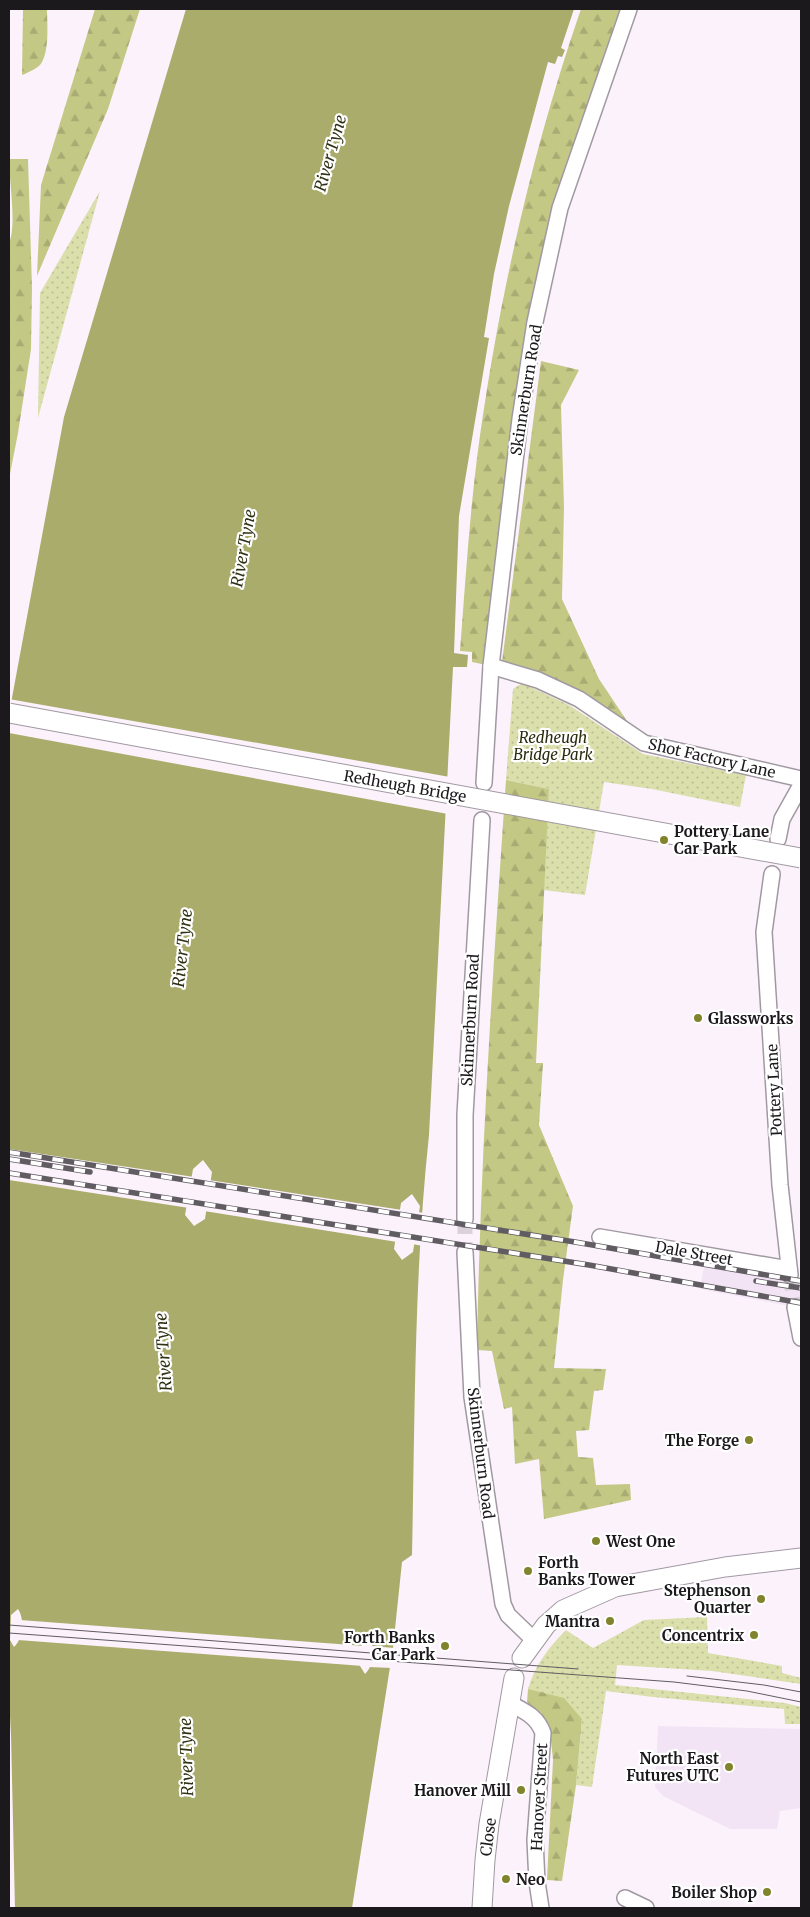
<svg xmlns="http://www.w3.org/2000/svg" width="810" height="1917" viewBox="0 0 810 1917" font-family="Merriweather,serif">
	<defs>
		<pattern id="grass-dots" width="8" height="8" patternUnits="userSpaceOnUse" patternTransform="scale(1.25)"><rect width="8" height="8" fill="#dbdfab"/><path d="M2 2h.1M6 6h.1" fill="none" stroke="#bbbf93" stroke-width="1.8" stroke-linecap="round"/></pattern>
		<pattern id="forest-firs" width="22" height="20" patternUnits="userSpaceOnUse" patternTransform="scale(1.25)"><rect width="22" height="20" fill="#c4c885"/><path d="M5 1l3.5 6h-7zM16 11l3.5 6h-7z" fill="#a8ab72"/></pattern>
	</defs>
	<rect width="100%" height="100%" fill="#fbf2fc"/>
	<g fill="#f2e4f5">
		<path d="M705 1261 801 1277V1308L700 1289Z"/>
		<path d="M658 1726 801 1729V1808L780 1811 777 1829H730L663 1796 655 1787Z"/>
	</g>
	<g fill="url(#grass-dots)">
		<path d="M100 191 38 418 40 293Z"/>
		<path d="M522 683 569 705 643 754 746 775 740 807 652 789 604 782 585 895 543 890 549 789 506 780 513 689Z"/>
		<path d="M707 1617 708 1653 782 1666V1673L801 1678V1684L712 1671 617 1665 615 1685 785 1703 801 1707V1724H785L784 1709 653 1697 606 1691 592 1787 576 1785 582 1719 528 1689C535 1665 549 1647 566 1630L593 1648 644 1620Z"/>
	</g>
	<g fill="url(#forest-firs)">
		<path d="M23 9H47C47 24 50 52 40 65 36 69 27 73 22 75Z"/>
		<path d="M95 9H140L108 109 37 276 41 185Z"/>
		<path d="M581 9H629L602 85 535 322 491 666 472 662V652L460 651C465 587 469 522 477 458 497 306 531 154 581 9Z"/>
		<path d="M9 159H28L32 288 31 349 18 433 9 479V243C17 225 9 181 9 159Z"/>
		<path d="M541 361 579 370 561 405 564 507 562 599 599 679 635 733 502 662Z"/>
		<path d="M506 780 549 789 536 1063H543L539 1125 573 1206 563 1280 554 1368 606 1369 603 1390 594 1391 589 1430 576 1431 578 1457 593 1458 596 1485 630 1484 631 1500 544 1519 539 1459 515 1464 512 1407 504 1409 492 1351 477 1350C480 1160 493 970 506 780Z"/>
		<path d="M528 1689 564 1698 582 1719 576 1785 562 1881 547 1880 553 1760 550 1732 544 1719 527 1702Z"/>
	</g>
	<path fill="#a9ac6a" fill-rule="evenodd" d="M186 9H574L561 48 565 50 562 57 558 56 555 64 548 62 509 206 494 274 484 337 489 338 459 516 454 653 468 655 467 667H453L429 1135C414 1274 415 1415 412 1555L402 1562 393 1648 352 1908H15L11 1735 9 1697V714L64 417ZM203 1160 212 1172 205 1219 194 1226 185 1215 193 1169ZM412 1194 420 1206 413 1252 402 1260 394 1249 401 1203ZM18 1609C25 1619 23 1639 14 1647L10 1640 11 1615ZM368 1636C376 1646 374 1666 365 1674L360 1666 362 1643Z"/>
	<g fill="#fbf2fc">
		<path d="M9 699 450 777 448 814 9 733Z"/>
		<path d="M9 1149 194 1177 189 1208 9 1180Z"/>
		<path d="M209 1180 402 1210 397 1242 204 1211Z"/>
		<path d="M417 1212 425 1213 423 1246 412 1244Z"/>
		<path d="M20 1620 365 1646 363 1666 18 1640Z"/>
		<path d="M371 1646 395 1648 392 1668 368 1667Z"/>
	</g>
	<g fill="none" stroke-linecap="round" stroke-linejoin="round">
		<g stroke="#dad1db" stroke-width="15" stroke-dasharray="15 8" stroke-linecap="butt">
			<path d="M465 1219V1252"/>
			<path d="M790 1275 795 1307"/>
		</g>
		<g stroke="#a199a2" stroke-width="18">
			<g id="minor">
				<path d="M491 666 538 680 579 699 644 743 801 779"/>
				<path d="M484 783 491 666 520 419 535 322 560 208 629 9"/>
				<path d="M778 839 782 819 801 785"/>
				<path d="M772 874 764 932 780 1185 790 1275"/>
				<path d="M465 1219V1115L482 820"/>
				<path d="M600 1237 789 1269"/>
				<path d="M465 1252 472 1397 503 1604 508 1615 534 1640"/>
				<path d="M795 1307 801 1338"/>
				<path d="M509 1703C524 1711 537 1716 543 1733L535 1840 537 1882 541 1908"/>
				<path d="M625 1898 646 1908"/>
			</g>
		</g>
		<g stroke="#a199a2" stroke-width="21">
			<g id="major">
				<path d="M522 1658 546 1625 563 1610 615 1587 725 1567 801 1558"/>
				<path d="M482 1908 485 1860 489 1824 514 1678"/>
			</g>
		</g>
		<use href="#minor" stroke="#fff" stroke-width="15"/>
		<use href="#major" stroke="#fff" stroke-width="19"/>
		<g stroke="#615c62" stroke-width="1">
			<path d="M9 1625 578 1669"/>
			<path d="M9 1633 674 1682 747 1691 801 1702"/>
			<path d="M687 1676 764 1685 801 1692"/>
		</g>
		<g stroke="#615c62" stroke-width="5.5">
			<g id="rail">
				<path d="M9 1152 575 1242 801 1281"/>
				<path d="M9 1159 90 1172"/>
				<path d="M9 1173 589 1265 801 1303"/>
				<path d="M756 1281 801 1288"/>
			</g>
		</g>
		<use href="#rail" stroke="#fff" stroke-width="4" stroke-dasharray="11" stroke-linecap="butt"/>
		<g stroke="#a199a2" stroke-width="21" stroke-linecap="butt">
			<path id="major-bridge" d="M9 713 801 858"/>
		</g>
		<use href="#major-bridge" stroke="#fff" stroke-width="19"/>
	</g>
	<g fill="#81832d" stroke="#fff" stroke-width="2">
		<circle cx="664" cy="840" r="5"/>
		<circle cx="698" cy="1018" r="5"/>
		<circle cx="749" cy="1440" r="5"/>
		<circle cx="596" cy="1541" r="5"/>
		<circle cx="528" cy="1571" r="5"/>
		<circle cx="761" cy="1599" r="5"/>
		<circle cx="610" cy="1621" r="5"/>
		<circle cx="754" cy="1635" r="5"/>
		<circle cx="445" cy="1646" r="5"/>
		<circle cx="729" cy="1767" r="5"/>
		<circle cx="521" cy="1790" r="5"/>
		<circle cx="506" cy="1879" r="5"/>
		<circle cx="767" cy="1892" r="5"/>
	</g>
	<g text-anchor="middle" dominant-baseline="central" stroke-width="4.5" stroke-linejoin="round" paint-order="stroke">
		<g font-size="15" fill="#1c191d" stroke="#fff">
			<text transform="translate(526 390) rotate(-81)">Skinnerburn Road</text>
			<text transform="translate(712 758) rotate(13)">Shot Factory Lane</text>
			<text transform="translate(405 786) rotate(10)">Redheugh Bridge</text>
			<text transform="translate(470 1020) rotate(-87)">Skinnerburn Road</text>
			<text transform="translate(774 1090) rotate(-93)">Pottery Lane</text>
			<text transform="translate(694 1253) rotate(10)">Dale Street</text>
			<text transform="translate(481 1453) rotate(83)">Skinnerburn Road</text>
			<text transform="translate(539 1797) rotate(-87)">Hanover Street</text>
			<text transform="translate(488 1837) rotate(-82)">Close</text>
		</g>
		<g font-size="15" font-style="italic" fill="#2a2b0d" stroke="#fff">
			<text x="553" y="737">Redheugh<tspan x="553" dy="17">Bridge Park</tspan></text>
		</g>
		<g font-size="15" font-weight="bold" fill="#1c191d" stroke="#fff" text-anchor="end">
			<text x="674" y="831" text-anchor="start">Pottery Lane<tspan x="674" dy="17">Car Park</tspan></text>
			<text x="708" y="1018" text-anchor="start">Glassworks</text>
			<text x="739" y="1440">The Forge</text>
			<text x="606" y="1541" text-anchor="start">West One</text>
			<text x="538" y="1562" text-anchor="start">Forth<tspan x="538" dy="17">Banks Tower</tspan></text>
			<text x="751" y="1590">Stephenson<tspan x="751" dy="17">Quarter</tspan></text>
			<text x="600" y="1621">Mantra</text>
			<text x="744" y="1635">Concentrix</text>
			<text x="435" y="1637">Forth Banks<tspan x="435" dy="17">Car Park</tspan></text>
			<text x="719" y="1758">North East<tspan x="719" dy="17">Futures UTC</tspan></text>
			<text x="511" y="1790">Hanover Mill</text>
			<text x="516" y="1879" text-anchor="start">Neo</text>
			<text x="757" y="1892">Boiler Shop</text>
		</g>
		<g font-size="16" font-style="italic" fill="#2f3012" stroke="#fff">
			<text transform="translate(330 153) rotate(-74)">River Tyne</text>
			<text transform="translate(243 548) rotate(-80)">River Tyne</text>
			<text transform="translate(182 948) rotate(-84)">River Tyne</text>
			<text transform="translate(163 1352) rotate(-94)">River Tyne</text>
			<text transform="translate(186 1757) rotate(-92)">River Tyne</text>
		</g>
	</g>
	<rect width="810" height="1917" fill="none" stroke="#1c191d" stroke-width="20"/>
</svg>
